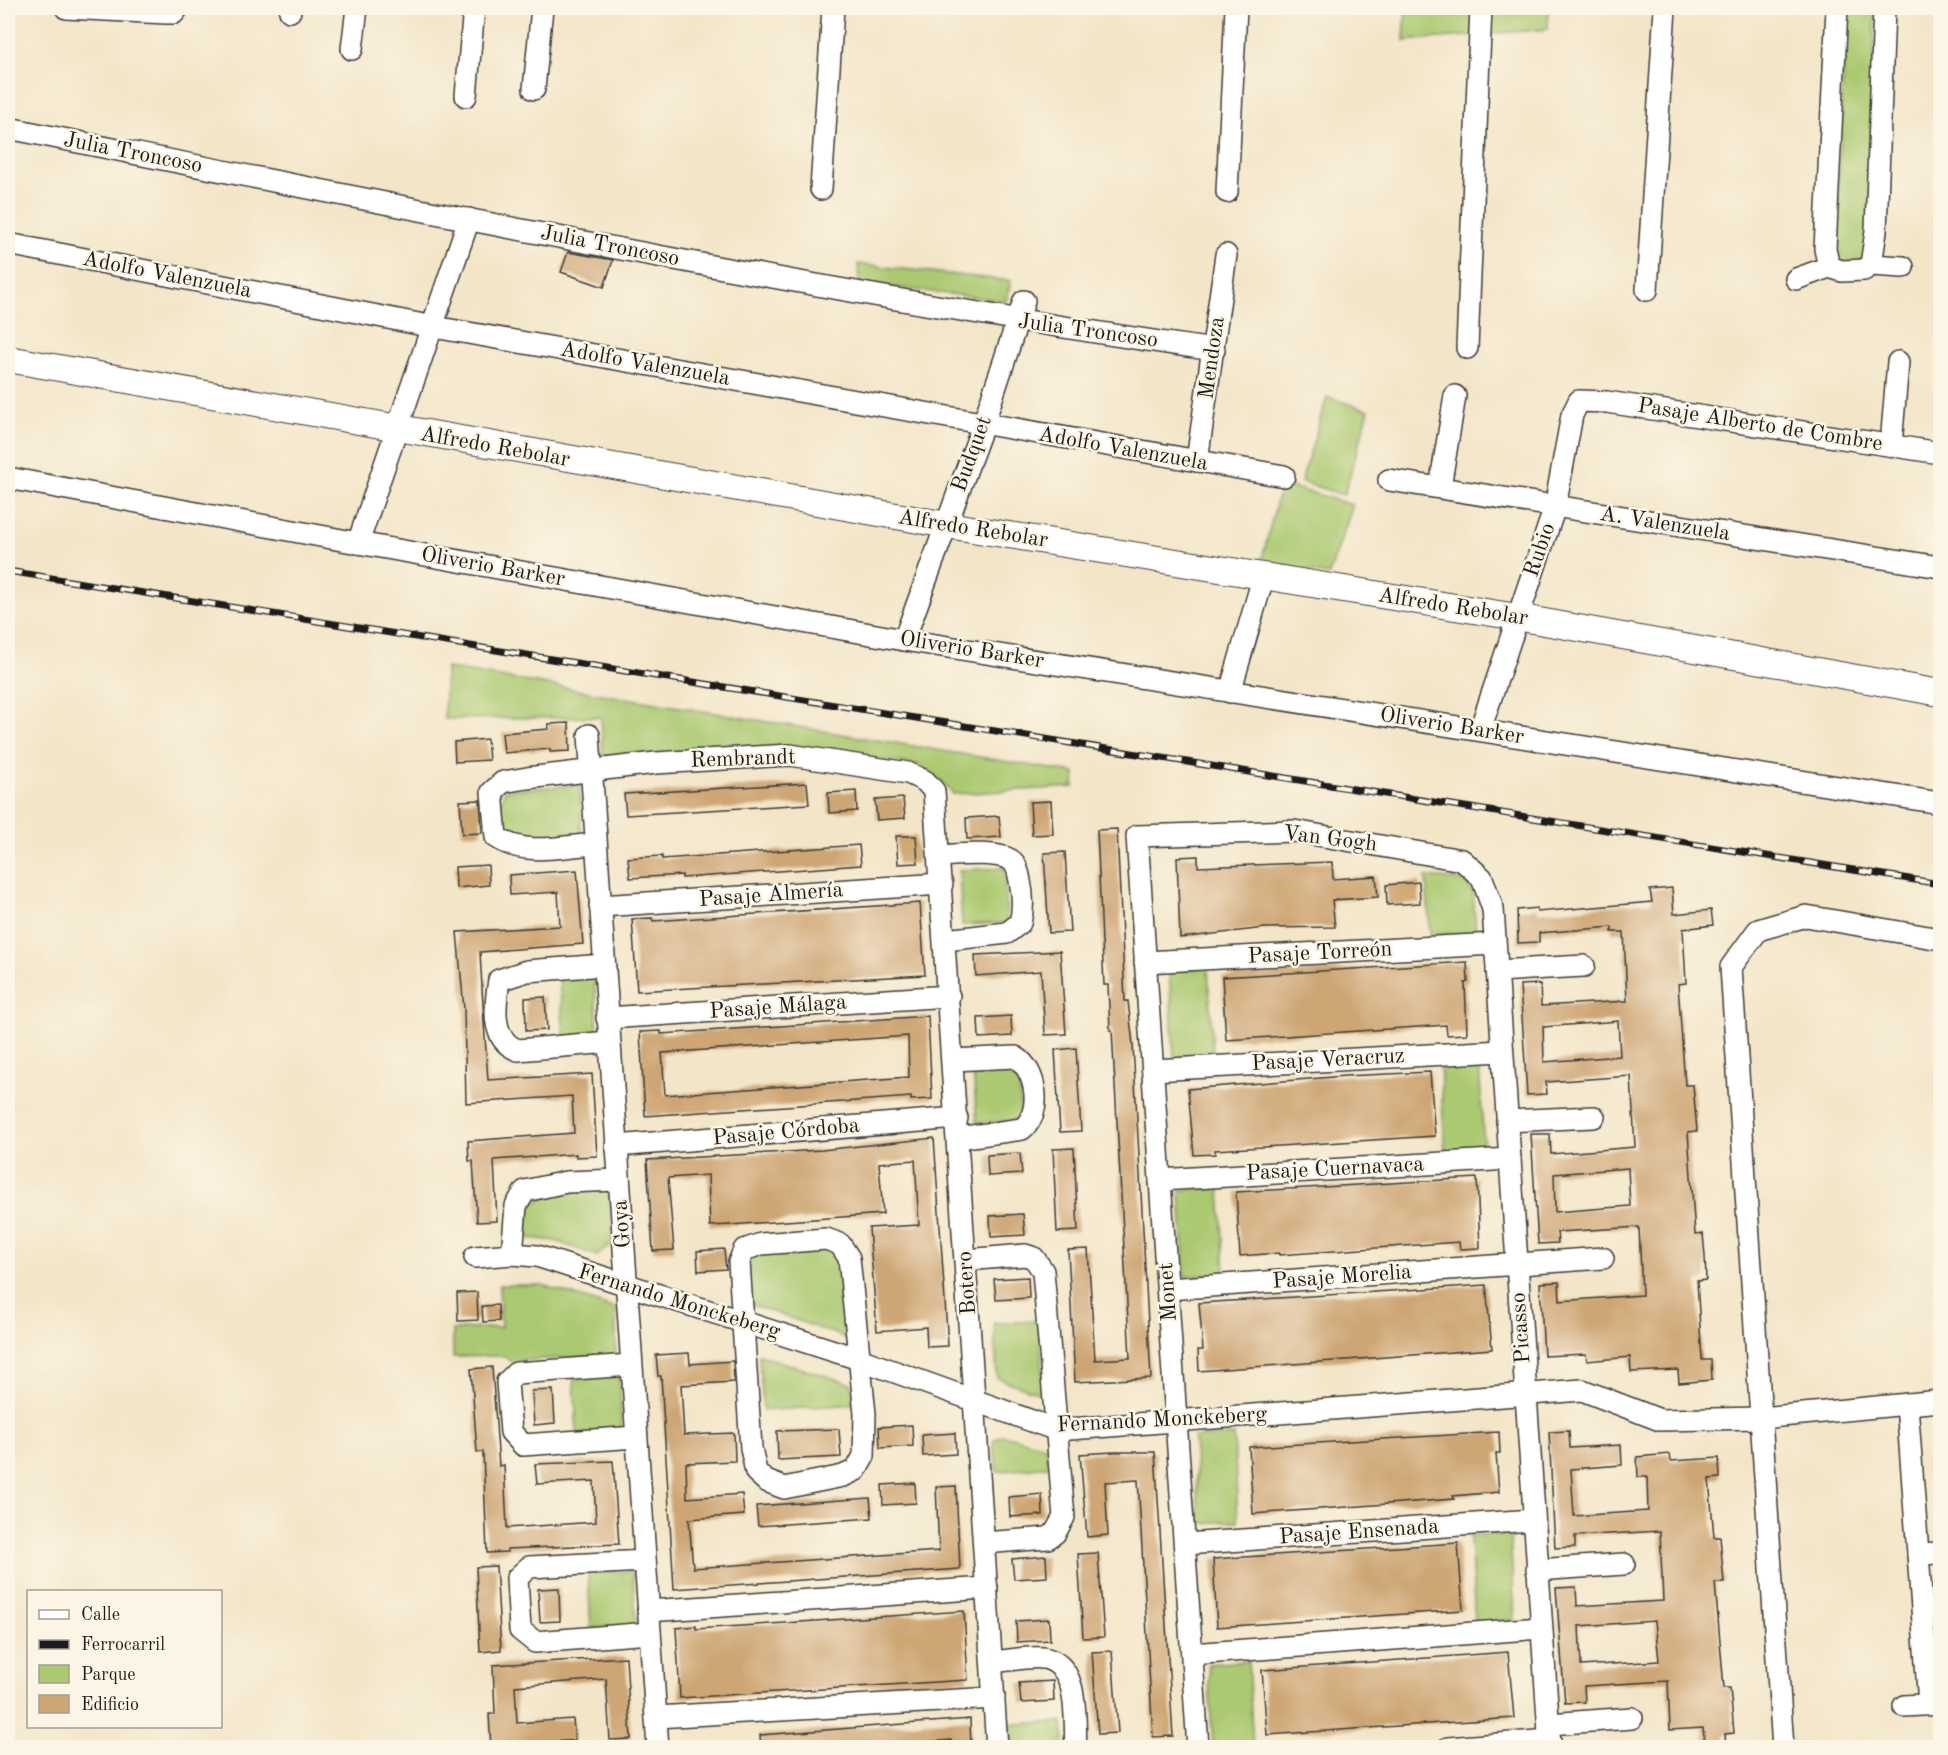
<svg xmlns="http://www.w3.org/2000/svg" width="1948" height="1755" viewBox="0 0 1948 1755" font-family="'Old Standard TT',serif">
	<rect width="100%" height="100%" fill="#fcf5e5"/>
	<filter id="ink" filterUnits="userSpaceOnUse"><feTurbulence type="fractalNoise" baseFrequency=".0167" numOctaves="2"/><feDisplacementMap in="SourceGraphic" scale="12" xChannelSelector="R" yChannelSelector="G"/><feConvolveMatrix kernelMatrix="1 2 1 2 8 2 1 2 1" color-interpolation-filters="sRGB"/></filter>
	<filter id="wash" filterUnits="userSpaceOnUse"><feTurbulence type="fractalNoise" baseFrequency=".008" numOctaves="4" result="noise"/><feDisplacementMap in="SourceGraphic" scale="24" xChannelSelector="R" yChannelSelector="G"/><feGaussianBlur stdDeviation="1.35" result="paint"/><feColorMatrix in="noise" values="0 0 0 0 0 0 0 0 0 0 0 0 0 0 0 0 0 1.4 0 .05"/><feComposite in="paint" operator="in"/></filter>
	<g filter="url(#wash)">
		<rect width="100%" height="100%" fill="#f3e5c8"/>
		<g fill="#abc971" stroke="#647246" stroke-width="1.5">
			<path d="M1406 8H1549L1548 29 1404 41Z"/>
			<path d="M1846 8H1875L1868 256 1862 262 1838 263 1835 254Z"/>
			<path d="M858 264 1011 281 1006 301 859 283Z"/>
			<path d="M1327 397 1369 410 1344 495 1301 482Z"/>
			<path d="M1281 484 1353 505 1329 575 1261 563Z"/>
			<path d="M446 668 1075 773 1074 787 953 794 941 780 919 765 785 747 603 759 601 717 444 719Z"/>
			<path d="M580 785 581 836 517 839 502 829 501 801 505 790Z"/>
			<path d="M1004 868 1007 923 962 925 959 870Z"/>
			<path d="M1426 877 1463 880 1473 892 1476 933 1430 935Z"/>
			<path d="M1208 968 1213 1054 1174 1057 1169 970Z"/>
			<path d="M594 974 598 1035 564 1037 559 977Z"/>
			<path d="M1479 1062 1484 1149 1445 1151 1440 1064Z"/>
			<path d="M1018 1065 1021 1120 977 1123 973 1067Z"/>
			<path d="M1220 1188 1225 1274 1185 1277 1180 1190Z"/>
			<path d="M609 1189 613 1243 597 1256 556 1241 520 1237 532 1204 551 1193Z"/>
			<path d="M830 1249 842 1263 849 1339 747 1303V1264L755 1254Z"/>
			<path d="M499 1285H542L616 1309V1355L510 1361 505 1356 453 1357V1330L501 1327Z"/>
			<path d="M1039 1321 1044 1395 997 1378 994 1323Z"/>
			<path d="M759 1355 852 1384 853 1404 763 1411Z"/>
			<path d="M619 1375 622 1431 577 1433 574 1377Z"/>
			<path d="M1003 1435 1046 1446 1048 1466 997 1472 993 1440Z"/>
			<path d="M1234 1435 1238 1521 1199 1523 1194 1437Z"/>
			<path d="M1510 1533 1515 1620 1475 1622 1470 1536Z"/>
			<path d="M633 1571 636 1626 591 1628 588 1573Z"/>
			<path d="M1248 1661 1253 1747H1213L1208 1664Z"/>
			<path d="M1063 1722 1064 1747H1012L1011 1724Z"/>
		</g>
		<g id="blocks">
			<g fill="#cea674" fill-rule="evenodd">
				<path d="M568 252 613 260 604 287 561 272Z"/>
				<path d="M569 723 570 751 550 752V749L504 753 502 733 549 729 548 724Z"/>
				<path d="M487 739 489 760 455 762 454 742Z"/>
				<path d="M807 783 809 804 626 815 624 794Z"/>
				<path d="M856 791 857 811 829 813 828 793Z"/>
				<path d="M903 798 905 818 877 820 875 800Z"/>
				<path d="M480 800 482 833 462 834 460 801Z"/>
				<path d="M1051 801 1053 834 1032 835 1030 802Z"/>
				<path d="M999 816 1001 837 967 839 966 818Z"/>
				<path d="M1117 829 1125 1001H1128L1133 1045 1151 1378 1075 1382 1068 1250 1088 1249 1095 1360 1130 1358 1112 1030H1110L1108 985H1104L1097 830Z"/>
				<path d="M896 836H916L918 863 898 864Z"/>
				<path d="M859 845 861 865 682 878V875L630 878 628 858 662 856V859Z"/>
				<path d="M1065 852 1070 932 1049 933 1044 853Z"/>
				<path d="M1198 856V867L1332 862 1333 879 1376 876 1378 897 1332 900 1335 927 1265 928 1180 938 1177 857Z"/>
				<path d="M488 865 489 885 456 888 455 867Z"/>
				<path d="M577 870 583 944 480 952 484 1023 488 1080 592 1074 597 1156 576 1157V1154L494 1160 497 1221 477 1222 473 1161H469L468 1141 574 1133 572 1096 466 1103 464 1009 457 932 560 926 558 892 510 895 509 875Z"/>
				<path d="M1419 882 1420 903 1387 905 1386 885Z"/>
				<path d="M1672 888 1674 914 1711 910 1713 925 1683 929 1686 983 1678 984 1685 1085H1693L1697 1131 1688 1132 1695 1235 1703 1234 1705 1256 1706 1280 1697 1281 1702 1360H1711L1712 1380 1679 1383 1678 1370 1631 1372 1630 1357 1587 1361 1586 1354 1544 1356 1540 1283 1559 1282 1560 1301 1642 1295 1639 1227 1557 1232 1558 1243 1538 1244 1531 1134H1550L1551 1154 1635 1147 1631 1076 1546 1082 1547 1094 1527 1095 1520 985 1540 984 1541 1006 1627 1001 1624 932H1612V927L1539 933V942L1518 943 1517 910 1537 908V912L1652 902 1650 890ZM1618 1021 1620 1056 1544 1062 1543 1027ZM1628 1168 1630 1206 1555 1212 1554 1174Z"/>
				<path d="M920 903 925 975 637 991 632 919 652 918 653 921Z"/>
				<path d="M1060 951 1066 1034 1045 1035 1041 971 976 976 975 955Z"/>
				<path d="M1467 962 1468 982 1465 983 1467 1034 1447 1035 1446 1025 1226 1040 1222 977Z"/>
				<path d="M545 997 547 1030 526 1031 525 998Z"/>
				<path d="M928 1016 932 1099 911 1100V1097L645 1116 640 1032 661 1031V1034ZM908 1036 909 1077 665 1095 662 1053Z"/>
				<path d="M1011 1016 1012 1036 979 1038 978 1018Z"/>
				<path d="M1076 1048 1081 1131 1060 1132 1055 1050Z"/>
				<path d="M1430 1072 1435 1136 1215 1150V1154L1194 1155 1188 1089 1345 1076Z"/>
				<path d="M934 1138 948 1346 927 1347 926 1327 877 1331 869 1228 919 1225 915 1160 879 1163 883 1214 730 1225 710 1226 708 1175 668 1178 674 1250 653 1251 647 1160 822 1150Z"/>
				<path d="M1074 1148 1078 1231 1057 1232 1053 1149Z"/>
				<path d="M1020 1153 1022 1174 988 1176 987 1155Z"/>
				<path d="M1477 1178 1480 1248 1460 1249 1459 1242 1279 1255V1253L1240 1256 1236 1192Z"/>
				<path d="M1023 1214 1025 1235 991 1237 990 1216Z"/>
				<path d="M724 1249 726 1269 698 1271 697 1251Z"/>
				<path d="M1028 1277 1029 1298 996 1300 994 1279Z"/>
				<path d="M1486 1285 1492 1349 1199 1371 1198 1350H1203L1199 1303Z"/>
				<path d="M477 1292 478 1320 458 1321 457 1293Z"/>
				<path d="M498 1305 499 1321 483 1322 482 1306Z"/>
				<path d="M689 1353 690 1364 733 1361 734 1382 681 1385 684 1435 734 1433 735 1461 686 1463 687 1498 742 1494 744 1515 689 1519 693 1568 939 1551 936 1487 956 1486 960 1569 674 1589 661 1376H658L656 1355Z"/>
				<path d="M492 1367 499 1466 504 1465 507 1528 596 1522 594 1481 537 1484 535 1464 613 1461 619 1544 507 1549V1552L487 1553 483 1452H477L471 1369Z"/>
				<path d="M553 1390 555 1423 534 1425 532 1391Z"/>
				<path d="M912 1425 913 1446 880 1448 879 1427Z"/>
				<path d="M839 1429 841 1457 778 1460 777 1431Z"/>
				<path d="M1569 1431 1570 1448 1621 1445 1622 1465 1571 1469 1574 1516 1648 1511 1647 1477H1638L1637 1457 1670 1454 1671 1461 1719 1458 1720 1478 1709 1479 1714 1537H1720L1724 1583H1715L1724 1688H1730L1734 1733 1725 1734 1726 1748H1705L1703 1728 1670 1730 1668 1681 1584 1686 1585 1702 1565 1703 1556 1588 1576 1587 1577 1606 1663 1601 1660 1531 1575 1536V1547L1555 1548 1549 1432ZM1655 1621 1659 1661 1581 1666 1579 1626Z"/>
				<path d="M1499 1432 1500 1453H1496L1499 1492 1453 1496 1454 1499 1253 1514 1249 1447Z"/>
				<path d="M955 1433 956 1454 923 1456 922 1435Z"/>
				<path d="M1114 1452H1155L1173 1736 1153 1737 1138 1480 1105 1482 1108 1535 1087 1537 1080 1454Z"/>
				<path d="M915 1483 916 1503 883 1505 882 1485Z"/>
				<path d="M1042 1494 1043 1515 1010 1517 1009 1497Z"/>
				<path d="M870 1498 872 1518 758 1526 756 1506Z"/>
				<path d="M1458 1543 1463 1610 1217 1627 1213 1559Z"/>
				<path d="M1098 1553 1104 1637 1083 1638 1078 1554Z"/>
				<path d="M1046 1556 1047 1577 1014 1579 1012 1559Z"/>
				<path d="M496 1566 501 1650 480 1652 476 1567Z"/>
				<path d="M559 1588 560 1621 540 1622 538 1589Z"/>
				<path d="M964 1611 968 1680 680 1698 676 1628 696 1626V1629Z"/>
				<path d="M1049 1619 1050 1640 1017 1642 1016 1621Z"/>
				<path d="M1112 1651 1118 1733 1098 1734 1092 1652Z"/>
				<path d="M1508 1652 1514 1718 1267 1735 1262 1670Z"/>
				<path d="M626 1657 631 1739 610 1740 606 1679 515 1686 517 1723 573 1719 575 1740 491 1748 489 1714H495L493 1665Z"/>
				<path d="M1053 1681 1054 1701 1021 1703 1019 1683Z"/>
				<path d="M970 1719 971 1748H951V1740L850 1748H761L760 1735Z"/>
			</g>
		</g>
	</g>
	<g filter="url(#ink)">
		<use href="#blocks" fill-opacity="0" stroke="#3c3a36" stroke-width="1.5"/>
		<g fill="none" stroke-linecap="round" stroke-linejoin="round">
			<g stroke="#3c3a36" stroke-width="24">
				<g id="minor">
					<path d="M66 8 166 13H174L178 8"/>
					<path d="M290 11V8"/>
					<path d="M352 49 357 8"/>
					<path d="M534 89 542 8"/>
					<path d="M466 96 474 8"/>
					<path d="M8 128C409 208 810 291 1214 350"/>
					<path d="M821 189 833 8"/>
					<path d="M1227 192 1236 8"/>
					<path d="M8 244 434 327 1284 476"/>
					<path d="M1871 265 1876 231 1884 8"/>
					<path d="M1829 267 1825 249 1837 8"/>
					<path d="M1796 279 1829 267 1842 271 1864 270 1871 265 1903 267"/>
					<path d="M1647 290 1665 8"/>
					<path d="M1467 348 1481 8"/>
					<path d="M1891 445 1898 362"/>
					<path d="M1197 461 1226 255"/>
					<path d="M8 478 358 543 904 640 1940 803"/>
					<path d="M1389 480 1940 567"/>
					<path d="M1440 487 1455 396"/>
					<path d="M358 543 469 219"/>
					<path d="M904 640 983 425 1024 301"/>
					<path d="M1230 692 1263 578"/>
					<path d="M1480 730 1555 507 1572 415 1579 401 1607 402 1940 453"/>
					<path d="M589 735 658 1748"/>
					<path d="M595 844C563 846 524 857 496 837L492 792 503 782 527 778 656 763 790 755 908 773 925 781 934 791 997 1748"/>
					<path d="M940 856C955 855 1005 850 1014 863 1017 867 1019 875 1020 881 1023 895 1024 908 1020 923L1007 933 945 940"/>
					<path d="M600 906 942 884"/>
					<path d="M1145 962 1495 944"/>
					<path d="M604 965 527 971 499 980C495 1005 490 1040 518 1050L609 1042"/>
					<path d="M1497 971 1584 966"/>
					<path d="M607 1018 949 996"/>
					<path d="M953 1060 1015 1057C1036 1068 1044 1113 1022 1129L958 1138"/>
					<path d="M1153 1070 1502 1051"/>
					<path d="M1507 1121 1594 1117"/>
					<path d="M616 1146 957 1118"/>
					<path d="M1160 1180 1510 1159"/>
					<path d="M826 1239 840 1244 849 1258 865 1414 864 1456 856 1470 843 1476 784 1488 766 1481 756 1472 751 1448 739 1262 744 1250 761 1244Z"/>
					<path d="M512 1254 516 1206 525 1191 566 1182 619 1180"/>
					<path d="M475 1257 512 1254 537 1256 859 1359 1057 1430 1582 1390 1660 1420 1761 1418 1940 1401"/>
					<path d="M966 1260 1025 1255 1034 1258 1043 1271 1064 1517 1055 1533 1048 1538 984 1543"/>
					<path d="M1168 1289 1603 1258"/>
					<path d="M631 1365 516 1373 507 1382 511 1432 523 1445 636 1437"/>
					<path d="M1907 1404 1929 1704"/>
					<path d="M1185 1544 1534 1520"/>
					<path d="M1918 1554 1940 1553"/>
					<path d="M645 1561 529 1567 517 1578 520 1630 535 1642 650 1633"/>
					<path d="M1537 1570 1624 1564"/>
					<path d="M648 1611 987 1588"/>
					<path d="M1192 1654 1541 1628"/>
					<path d="M992 1662C1008 1661 1028 1656 1043 1658 1081 1664 1074 1720 1076 1748"/>
					<path d="M1904 1706 1940 1704"/>
					<path d="M656 1717 994 1698"/>
					<path d="M1549 1724 1632 1718"/>
					<path d="M1198 1748 1137 836 1294 831 1462 860 1482 878 1493 909 1550 1748"/>
					<path d="M1448 1748 1550 1740"/>
					<path d="M1783 1748 1731 967 1758 930 1806 916 1940 939"/>
				</g>
			</g>
			<g stroke="#3c3a36" stroke-width="28">
				<path id="tertiary" d="M8 359 947 525 1517 617 1940 693"/>
			</g>
			<use href="#minor" stroke="#fff" stroke-width="21"/>
			<use href="#tertiary" stroke="#fff" stroke-width="26"/>
			<g stroke="#1c1c1c" stroke-width="7">
				<path id="rail" d="M8 571 1940 884"/>
			</g>
			<use href="#rail" stroke="#fcf5e5" stroke-width="4.5" stroke-dasharray="14" stroke-linecap="butt"/>
		</g>
	</g>
	<g text-anchor="middle" dominant-baseline="central" stroke-width="5" stroke-linejoin="round" paint-order="stroke">
		<g font-size="22" fill="#1c1c1c" stroke="#fcf5e5">
			<text transform="translate(133 153) rotate(11)">Julia Troncoso</text>
			<text transform="translate(610 246) rotate(11)">Julia Troncoso</text>
			<text transform="translate(167 275) rotate(11)">Adolfo Valenzuela</text>
			<text transform="translate(1088 331) rotate(8)">Julia Troncoso</text>
			<text transform="translate(1212 358) rotate(-82)">Mendoza</text>
			<text transform="translate(645 364) rotate(10)">Adolfo Valenzuela</text>
			<text transform="translate(1760 425) rotate(9)">Pasaje Alberto de Combre</text>
			<text transform="translate(495 447) rotate(10)">Alfredo Rebolar</text>
			<text transform="translate(1123 449) rotate(10)">Adolfo Valenzuela</text>
			<text transform="translate(972 454) rotate(-70)">Budquet</text>
			<text transform="translate(1665 524) rotate(9)">A. Valenzuela</text>
			<text transform="translate(973 529) rotate(9)">Alfredo Rebolar</text>
			<text transform="translate(1540 550) rotate(-71)">Rubio</text>
			<text transform="translate(493 567) rotate(10)">Oliverio Barker</text>
			<text transform="translate(1453 607) rotate(9)">Alfredo Rebolar</text>
			<text transform="translate(972 650) rotate(9)">Oliverio Barker</text>
			<text transform="translate(1452 726) rotate(9)">Oliverio Barker</text>
			<text transform="translate(743 759) rotate(-2)">Rembrandt</text>
			<text transform="translate(1330 839) rotate(7)">Van Gogh</text>
			<text transform="translate(771 895) rotate(-4)">Pasaje Almería</text>
			<text transform="translate(1320 953) rotate(-3)">Pasaje Torreón</text>
			<text transform="translate(778 1007) rotate(-4)">Pasaje Málaga</text>
			<text transform="translate(1328 1060) rotate(-3)">Pasaje Veracruz</text>
			<text transform="translate(786 1132) rotate(-5)">Pasaje Córdoba</text>
			<text transform="translate(1335 1169) rotate(-3)">Pasaje Cuernavaca</text>
			<text transform="translate(622 1224) rotate(-94)">Goya</text>
			<text transform="translate(1342 1277) rotate(-4)">Pasaje Morelia</text>
			<text transform="translate(967 1283) rotate(-94)">Botero</text>
			<text transform="translate(1168 1292) rotate(-94)">Monet</text>
			<text transform="translate(679 1302) rotate(17)">Fernando Monckeberg</text>
			<text transform="translate(1521 1328) rotate(-94)">Picasso</text>
			<text transform="translate(1162 1420) rotate(-3)">Fernando Monckeberg</text>
			<text transform="translate(1359 1532) rotate(-4)">Pasaje Ensenada</text>
		</g>
	</g>
	<rect width="1948" height="1755" fill="none" stroke="#fcf5e5" stroke-width="30"/>
	<rect x="27" y="1590" width="195" height="138" fill="#fcf5e5" stroke="#a29e95" stroke-width="1.5"/>
	<rect x="39" y="1610" width="30" height="9" fill="#ffffff" stroke="#a29e95" stroke-width="1.5"/>
	<text x="81" y="1620" font-size="18" fill="#1c1c1c">Calle</text>
	<rect x="39" y="1640" width="30" height="9" fill="#1c1c1c" stroke="#a29e95" stroke-width="1.5"/>
	<text x="81" y="1650" font-size="18" fill="#1c1c1c">Ferrocarril</text>
	<rect x="39" y="1665" width="30" height="18" fill="#abc971" stroke="#a29e95" stroke-width="1.5"/>
	<text x="81" y="1680" font-size="18" fill="#1c1c1c">Parque</text>
	<rect x="39" y="1695" width="30" height="18" fill="#cea674" stroke="#a29e95" stroke-width="1.5"/>
	<text x="81" y="1710" font-size="18" fill="#1c1c1c">Edificio</text>
</svg>
